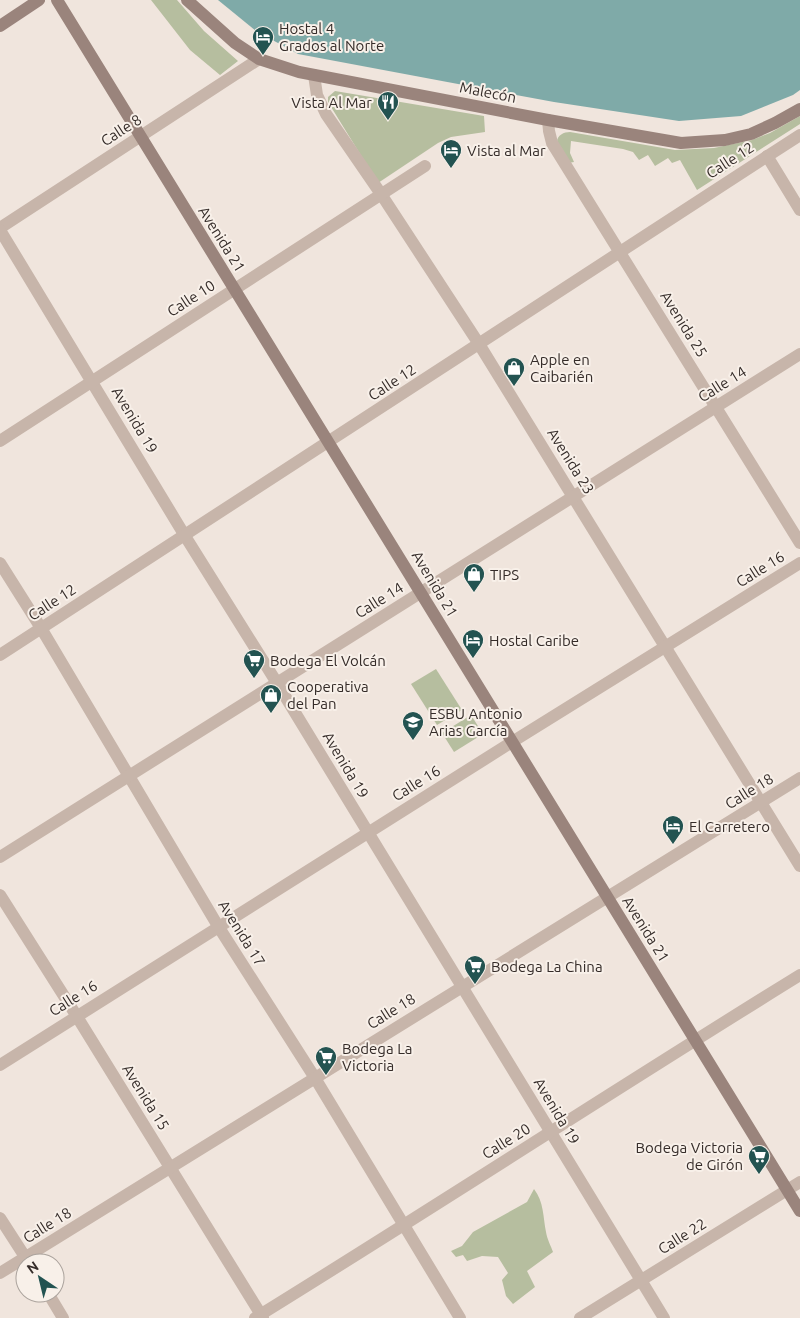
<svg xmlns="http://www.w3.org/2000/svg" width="800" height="1318" viewBox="0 0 800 1318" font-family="Ubuntu,sans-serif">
	<rect width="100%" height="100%" fill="#f0e5dd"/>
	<g fill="#b6be9f">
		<path d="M151 0H177L204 31 238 61 220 75 190 50Z"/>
		<path d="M335 91 484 116 485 132 451 137 438 143 378 183 328 102V97Z"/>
		<path d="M800 116V124L697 190 680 160 672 163 668 158 655 166 648 155 639 160 633 152 623 149 571 141 570 153 574 162 568 163 557 142C557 135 564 132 570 132L675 150 714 148 752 140 770 133Z"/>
		<path d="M436 669 462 710 437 725 411 684Z"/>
		<path d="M471 715 483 734 454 752 442 733Z"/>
		<path d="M534 1189C544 1202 543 1217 546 1232 547 1239 551 1246 553 1252L527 1271 535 1287 513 1304 506 1296 502 1280 508 1273 498 1257 482 1256 467 1261 463 1255 456 1257 451 1251 462 1246 473 1232 527 1202Z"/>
	</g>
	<path fill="#7faaa8" d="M218 0H800V90L793 95 741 116 679 121 554 102 298 54 256 31Z"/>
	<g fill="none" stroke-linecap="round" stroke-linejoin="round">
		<g stroke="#c7b5aa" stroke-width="12">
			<path d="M314 75 317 95 326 114 381 194 479 344 800 866"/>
			<path d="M548 120 549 131 552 143 800 543"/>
			<path d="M767 156 800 210"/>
			<path d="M0 228 259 59"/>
			<path d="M0 230 185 536 277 683 664 1318"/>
			<path d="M0 441 425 166"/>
			<path d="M0 563 41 628 218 926 315 1078 460 1318"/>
			<path d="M0 655 800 135"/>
			<path d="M0 895 76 1015 263 1318"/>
			<path d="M0 1065 512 742 800 563"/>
			<path d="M0 1218 29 1263"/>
			<path d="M0 1273 800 778"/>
			<path d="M48 1293 63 1318"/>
			<path d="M255 1318C438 1205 617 1088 800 975"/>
			<path d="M580 1318 800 1182"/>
		</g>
		<path stroke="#c7b5aa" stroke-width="12" d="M0 857 800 354"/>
		<g stroke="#9a847c" stroke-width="12">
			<path d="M57 0 800 1211"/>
			<path d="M187 0 235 43 259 59 299 72 548 120 681 143 725 140 751 134 775 123 800 109"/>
			<path d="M0 26 39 0"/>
		</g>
	</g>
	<defs>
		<g id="hotel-pin" transform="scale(1.125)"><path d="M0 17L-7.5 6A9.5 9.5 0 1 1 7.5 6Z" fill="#235351" stroke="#f8f0e9"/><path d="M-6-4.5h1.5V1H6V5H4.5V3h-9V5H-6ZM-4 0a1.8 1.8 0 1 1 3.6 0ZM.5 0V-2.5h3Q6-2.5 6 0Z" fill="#fff"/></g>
		<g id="restaurant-pin" transform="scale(1.125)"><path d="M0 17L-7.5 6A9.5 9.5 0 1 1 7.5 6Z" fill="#235351" stroke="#f8f0e9"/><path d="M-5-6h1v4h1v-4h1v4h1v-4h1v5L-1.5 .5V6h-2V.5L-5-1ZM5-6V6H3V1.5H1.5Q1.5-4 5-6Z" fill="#fff"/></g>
		<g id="shop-pin" transform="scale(1.125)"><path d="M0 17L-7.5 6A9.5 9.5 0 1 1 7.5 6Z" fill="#235351" stroke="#f8f0e9"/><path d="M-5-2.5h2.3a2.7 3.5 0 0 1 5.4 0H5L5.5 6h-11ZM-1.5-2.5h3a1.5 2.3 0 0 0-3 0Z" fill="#fff"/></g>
		<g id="supermarket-pin" transform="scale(1.125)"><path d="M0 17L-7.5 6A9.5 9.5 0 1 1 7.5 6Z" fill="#235351" stroke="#f8f0e9"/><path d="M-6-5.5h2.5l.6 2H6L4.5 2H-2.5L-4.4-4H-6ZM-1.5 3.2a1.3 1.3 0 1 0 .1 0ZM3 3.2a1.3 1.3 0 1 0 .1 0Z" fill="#fff"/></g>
		<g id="school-pin" transform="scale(1.125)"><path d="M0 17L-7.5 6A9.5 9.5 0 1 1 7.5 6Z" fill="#235351" stroke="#f8f0e9"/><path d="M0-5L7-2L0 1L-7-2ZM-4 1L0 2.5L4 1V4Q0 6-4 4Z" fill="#fff"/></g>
	</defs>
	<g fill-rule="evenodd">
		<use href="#hotel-pin" x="263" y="37"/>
		<use href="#restaurant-pin" x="388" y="102"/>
		<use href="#hotel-pin" x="451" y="150"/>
		<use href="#shop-pin" x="514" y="368"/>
		<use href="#shop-pin" x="474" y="574"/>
		<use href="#hotel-pin" x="473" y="640"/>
		<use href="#supermarket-pin" x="254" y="660"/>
		<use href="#shop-pin" x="271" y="695"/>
		<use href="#school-pin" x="413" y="722"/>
		<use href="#hotel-pin" x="673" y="826"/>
		<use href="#supermarket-pin" x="475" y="966"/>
		<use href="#supermarket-pin" x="326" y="1057"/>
		<use href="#supermarket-pin" x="759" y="1156"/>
	</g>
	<g text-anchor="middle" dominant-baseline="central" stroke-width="4" stroke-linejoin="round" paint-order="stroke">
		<g font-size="15" fill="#352c29" stroke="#f8f0e9" text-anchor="start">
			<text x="279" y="28">Hostal 4<tspan x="279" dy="17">Grados al Norte</tspan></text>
			<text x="372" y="102" text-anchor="end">Vista Al Mar</text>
			<text x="467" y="150">Vista al Mar</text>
			<text x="530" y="359">Apple en<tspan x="530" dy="17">Caibarién</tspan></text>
			<text x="490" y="574">TIPS</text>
			<text x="489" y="640">Hostal Caribe</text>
			<text x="270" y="660">Bodega El Volcán</text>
			<text x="287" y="686">Cooperativa<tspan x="287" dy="17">del Pan</tspan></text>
			<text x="429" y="713">ESBU Antonio<tspan x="429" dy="17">Arias García</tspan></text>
			<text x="689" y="826">El Carretero</text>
			<text x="491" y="966">Bodega La China</text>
			<text x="342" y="1048">Bodega La<tspan x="342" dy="17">Victoria</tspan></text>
			<text x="743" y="1147" text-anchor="end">Bodega Victoria<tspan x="743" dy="17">de Girón</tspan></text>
		</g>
		<g font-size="15" fill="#352c29" stroke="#f8f0e9">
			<text transform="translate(488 92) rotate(11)">Malecón</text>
			<text transform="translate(121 130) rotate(-33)">Calle 8</text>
			<text transform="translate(730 160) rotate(-33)">Calle 12</text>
			<text transform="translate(222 239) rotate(58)">Avenida 21</text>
			<text transform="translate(191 298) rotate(-33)">Calle 10</text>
			<text transform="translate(684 324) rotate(58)">Avenida 25</text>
			<text transform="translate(392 382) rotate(-33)">Calle 12</text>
			<text transform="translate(722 384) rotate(-32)">Calle 14</text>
			<text transform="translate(135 420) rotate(59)">Avenida 19</text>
			<text transform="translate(571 461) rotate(58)">Avenida 23</text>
			<text transform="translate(760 569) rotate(-32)">Calle 16</text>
			<text transform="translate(435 584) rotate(59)">Avenida 21</text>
			<text transform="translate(379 600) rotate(-32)">Calle 14</text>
			<text transform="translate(52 602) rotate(-33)">Calle 12</text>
			<text transform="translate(346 765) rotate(59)">Avenida 19</text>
			<text transform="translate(416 783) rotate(-32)">Calle 16</text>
			<text transform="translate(749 791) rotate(-32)">Calle 18</text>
			<text transform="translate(646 929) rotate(58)">Avenida 21</text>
			<text transform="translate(242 933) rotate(58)">Avenida 17</text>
			<text transform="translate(73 998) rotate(-32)">Calle 16</text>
			<text transform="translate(391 1011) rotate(-32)">Calle 18</text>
			<text transform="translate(146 1097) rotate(58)">Avenida 15</text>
			<text transform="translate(557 1111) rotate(59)">Avenida 19</text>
			<text transform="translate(506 1141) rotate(-32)">Calle 20</text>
			<text transform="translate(47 1225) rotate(-32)">Calle 18</text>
			<text transform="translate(682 1236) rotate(-32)">Calle 22</text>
		</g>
	</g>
	<g transform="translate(40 1278) rotate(325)"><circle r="24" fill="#f8f0e9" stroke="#aaa29c"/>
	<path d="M0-4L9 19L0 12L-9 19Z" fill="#235351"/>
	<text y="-8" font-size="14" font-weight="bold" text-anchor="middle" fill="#352c29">N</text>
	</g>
</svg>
